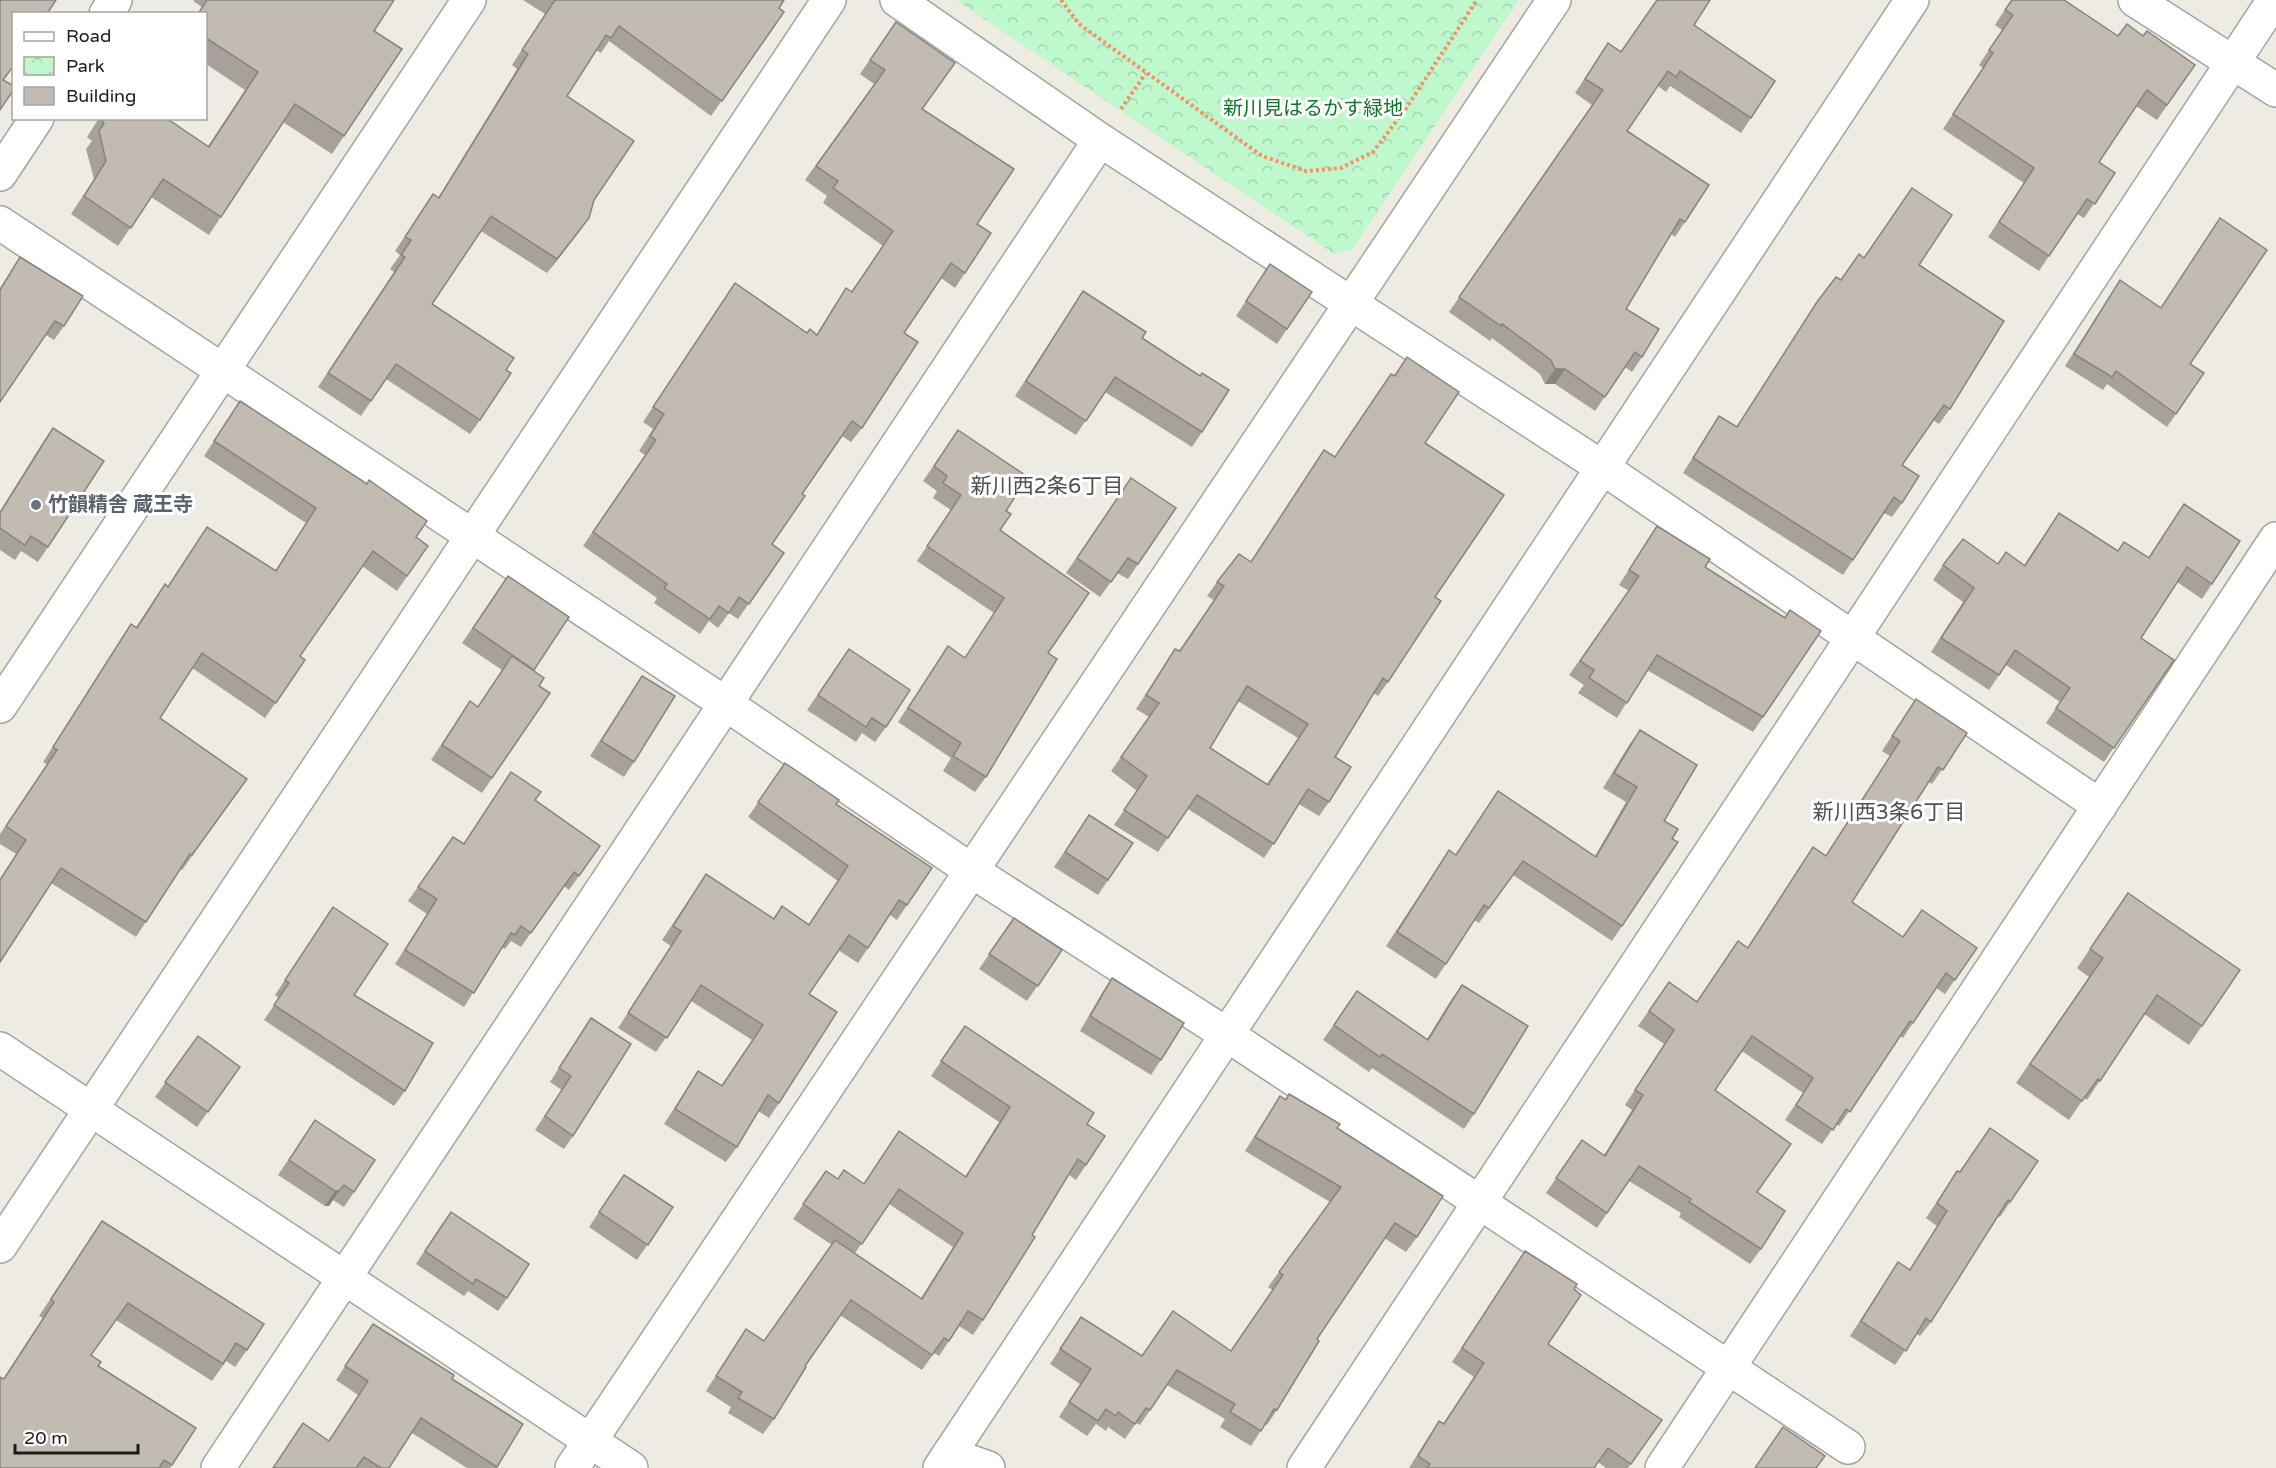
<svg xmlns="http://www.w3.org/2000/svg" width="2276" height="1468" viewBox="0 0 2276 1468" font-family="'Varela Round','Noto Sans JP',sans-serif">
	<defs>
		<pattern id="park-crowns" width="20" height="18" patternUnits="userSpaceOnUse" patternTransform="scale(1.5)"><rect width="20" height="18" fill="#bff8cd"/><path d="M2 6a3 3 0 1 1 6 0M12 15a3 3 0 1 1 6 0" fill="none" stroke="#a4d4af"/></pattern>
	</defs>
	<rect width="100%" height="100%" fill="#eeece2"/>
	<path fill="url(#park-crowns)" d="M956 0H1519L1352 250 1334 254Z"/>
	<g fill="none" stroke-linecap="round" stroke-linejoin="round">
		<g stroke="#a3a3a3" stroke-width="36">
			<g id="minor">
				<path d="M897 0 1100 140 1603 468 2100 806"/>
				<path d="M2135 0 2276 90"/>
				<path d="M106 14 115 0"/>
				<path d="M0 174 37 118"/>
				<path d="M0 223 726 704 972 871 1226 1034 1848 1447"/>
				<path d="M0 706 469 0"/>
				<path d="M0 1049 631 1468"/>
				<path d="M0 1246 829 0"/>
				<path d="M949 1454 988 1468"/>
				<path d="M218 1468 1100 140"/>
				<path d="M572 1468 1554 0"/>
				<path d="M940 1468 1912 0"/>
				<path d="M1304 1468 2274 0"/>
				<path d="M1662 1468 2276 539"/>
			</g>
		</g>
		<g stroke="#f79069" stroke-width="4" stroke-dasharray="3 3" stroke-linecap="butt">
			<path d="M1061 0 1079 24 1262 156 1306 171 1341 168 1373 152 1405 110 1477 0"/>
			<path d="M1121 109 1146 73"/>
		</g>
		<use href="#minor" stroke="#fff" stroke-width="33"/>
	</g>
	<g fill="#a7a199" fill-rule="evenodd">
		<path d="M194 0H394L374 31 344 136 332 154 283 122 209 235 151 197 118 246 71 214 94 179 86 149 92 141 87 137 99 118H166L208 146 245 90 206 64V14H197L202 7 193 1Z"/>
		<path d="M523 0H784L779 8 784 12 711 116 609 41 601 53 596 50 567 96 594 200 579 232 547 273 481 231 432 304 506 370 480 420 470 434 386 379 361 416 318 387 394 272 390 269 400 255 395 251 423 209 438 198 517 69 512 65 545 14Z"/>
		<path d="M2011 0 2118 36H2143L2195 65 2157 120 2136 106 2099 162 2115 173 2084 218 2077 214 2039 271 1988 237 2024 183 1943 129 1983 68 1979 65 2002 30 1995 25Z"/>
		<path d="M896 22 922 110 977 224 965 273 955 288 941 278 904 333 862 428 851 442 842 436 802 494 772 544 784 553 738 619 729 613 718 628 709 621 700 634 654 603 657 598 583 546 645 455 639 451 653 429 643 422 735 283 807 333 817 334 846 288 851 292 883 246 823 203 827 196 805 180 874 84 860 74Z"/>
		<path d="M1694 25 1751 118 1741 133 1670 86 1666 92 1658 86 1627 131 1709 185 1675 237 1671 234 1626 309 1642 357 1632 372 1625 367 1595 411 1555 384H1545L1540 374 1492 338 1490 341 1449 312 1592 105 1575 93 1608 43 1621 51Z"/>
		<path d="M20 257 64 326 54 340 46 335 0 402V288Z"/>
		<path d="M1864 257 1919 265 1950 409 1939 424 1933 420 1902 465V503L1892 517 1884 513 1843 575 1683 473 1719 416 1737 427 1817 302Z"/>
		<path d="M1270 264 1312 292 1277 344 1236 316Z"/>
		<path d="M2120 280 2190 364 2204 373 2167 427 2107 384 2103 390 2065 366Z"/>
		<path d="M1083 291 1142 338 1202 432 1192 447 1105 392 1076 435 1015 396Z"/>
		<path d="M1407 357 1425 443 1435 597 1388 682 1378 696 1374 693 1335 757 1329 802 1319 816 1299 804 1264 858 1188 809 1158 852 1114 825 1137 791 1111 771 1149 717 1136 709 1175 649 1179 651 1214 600 1207 596 1217 582 1251 562 1324 450 1335 457ZM1238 701 1298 738 1267 784 1210 748Z"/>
		<path d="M240 401 428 546 397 591 362 566 300 656 305 660 265 718 192 668 160 718 247 779 182 870 180 869 136 937 51 883 0 962V879L16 854 0 844V834L47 764 43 762 121 639 131 624 136 627 165 584 168 586 207 527 275 571 306 523 204 456Z"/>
		<path d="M53 428 48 547 38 562 21 551 15 560 0 550V511L43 442Z"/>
		<path d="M958 430 1006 511 1000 530 1048 653 986 777 975 792 943 771 951 758 898 722 948 646 965 658 994 613 917 561 951 510 933 498 937 491 923 481Z"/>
		<path d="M1131 478 1176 508 1128 579 1117 573 1100 597 1066 573Z"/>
		<path d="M2184 504 2212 584 2202 599 2177 582 2141 638 2174 660 2104 762 2046 723 2060 702 2006 665 1989 690 1931 652 1963 602 1933 580 1943 565 1998 564 2024 565 2059 513 2118 551 2148 558Z"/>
		<path d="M1657 526 1705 567 1785 618 1821 631 1753 732 1647 670 1617 718 1578 693 1584 685 1569 675 1629 591 1619 585Z"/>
		<path d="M508 576 569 617 533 671 539 686 550 693 482 793 431 760 470 701 477 707 502 670 462 643Z"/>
		<path d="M849 649 886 727 875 742 862 733 856 742 807 710Z"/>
		<path d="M642 676 634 762 624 777 590 756Z"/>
		<path d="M1916 699 1967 733 1932 784 1929 782 1852 902 1903 937 1977 948 1945 994 1936 988 1903 1038 1900 1036 1839 1126 1836 1124 1822 1144 1785 1120 1803 1093 1742 1051 1715 1090 1757 1192 1761 1249 1750 1264 1679 1217 1681 1213 1629 1181 1597 1228 1546 1193 1582 1140 1604 1155 1632 1110 1625 1105 1664 1044 1638 1026 1669 982 1697 1001 1747 948 1813 847 1826 856 1890 756 1882 751Z"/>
		<path d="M1640 730 1664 821 1622 926 1612 941 1513 875 1479 923 1474 920 1436 979 1386 946 1449 850 1455 854 1595 856 1626 802 1603 788 1629 745Z"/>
		<path d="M785 763 836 804 907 905 897 920 890 915 858 963 838 950 809 994 779 1103 769 1118 758 1111 737 1147 726 1162 664 1124 698 1071 721 1086 752 1040 691 1001 656 1052 618 1028 671 946 662 940 706 874 773 919 782 906 809 924 838 881 748 817Z"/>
		<path d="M535 800 600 846 569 890 564 886 521 947 511 941 505 949 502 947 464 1007 395 964 427 914 408 901 453 837 463 844Z"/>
		<path d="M1089 815 1133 843 1098 895 1054 867Z"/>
		<path d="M2128 893 2240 970 2189 1045 2144 1014 2087 1100 2084 1098 2069 1120 2016 1083 2089 977 2077 968Z"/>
		<path d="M333 907 354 995 405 1091 394 1106 264 1020 279 998 275 995Z"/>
		<path d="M1014 918 1062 950 1027 1001 979 969Z"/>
		<path d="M1112 978 1161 1060 1151 1075 1080 1031 1102 993Z"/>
		<path d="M1462 985 1474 1114 1464 1129 1372 1068 1369 1072 1323 1040 1357 991 1427 1039 1451 1000Z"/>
		<path d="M591 1018 573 1136 564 1149 535 1130 562 1090 550 1082Z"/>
		<path d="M965 1026 1087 1124 1086 1165 1076 1180 1068 1174 1032 1235 983 1320 973 1335 959 1326 939 1356 934 1353 922 1370 840 1315 805 1366 774 1419 763 1434 728 1413 731 1407 706 1391 746 1329 764 1341 832 1245 793 1219 826 1171 837 1179 864 1183 965 1177 999 1122 931 1076ZM889 1204 953 1247 921 1298 855 1253Z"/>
		<path d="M198 1036 240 1067 197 1127 155 1097Z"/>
		<path d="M1289 1094 1337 1128 1417 1237 1406 1252 1384 1238 1317 1339 1277 1410 1267 1425 1265 1424 1251 1446 1220 1427 1225 1419 1167 1385 1140 1425 1136 1423 1125 1439 1108 1427 1106 1431 1096 1424 1087 1436 1059 1417 1080 1384 1050 1364 1081 1317 1141 1356 1231 1351 1273 1290 1268 1287 1330 1202 1245 1151 1280 1096 1285 1099Z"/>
		<path d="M315 1120 354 1192 344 1207 333 1200 329 1206H325L278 1175Z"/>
		<path d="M2038 1161 2000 1217 1998 1216 1931 1322 1920 1336 1916 1334 1895 1365 1850 1336 1898 1262 1910 1269 1937 1226 1926 1218 1957 1171 1959 1172Z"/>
		<path d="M624 1175 673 1207 637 1260 589 1227Z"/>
		<path d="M102 1221 247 1350 235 1367 226 1361 212 1381 116 1320 91 1355 98 1366 196 1428 170 1468H0L3 1379 43 1318 39 1316Z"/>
		<path d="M442 1224 507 1298 498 1311 468 1291 464 1296 416 1264Z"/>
		<path d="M1525 1251 1574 1289 1548 1344 1662 1420 1628 1468H1606L1598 1462 1594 1468H1409L1429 1436 1439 1421 1443 1424 1474 1377 1452 1362Z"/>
		<path d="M373 1324 452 1379 523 1424 496 1468H467L412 1433 389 1468H272L329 1441 358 1395 336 1380Z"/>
	</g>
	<g fill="#88837d">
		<path d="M589 218 579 232 547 273 557 259Z"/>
		<path d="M1555 369H1565L1555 384H1545Z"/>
		<path d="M335 1191H339L329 1206H325Z"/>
	</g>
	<g fill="#c2bbb2" stroke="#88837d" stroke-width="1.5" fill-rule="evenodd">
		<path d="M0 0H56L47 14H14V65L3 80 14 86V89L0 110Z"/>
		<path d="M207 0H394L374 31 402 49 344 136 295 104 221 217 163 179 131 228 84 196 106 161 99 131 104 123 100 119V118H166L209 147 258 72 206 38V14H198Z"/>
		<path d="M555 0H784L779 8 784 12 722 101 619 26 611 38 606 35 567 96 634 141 594 200 589 218 557 259 491 216 432 304 514 358 506 370 511 373 480 420 396 364 371 401 328 373 405 257 401 255 411 240 405 237 433 194 439 198 528 54 522 50Z"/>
		<path d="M1657 0H1710L1694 25 1775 81 1751 118 1680 71 1676 77 1668 71 1627 131 1709 185 1685 222 1680 219 1626 309 1659 329 1642 357 1635 352 1605 397 1565 369H1555L1551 360 1502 324 1501 326 1459 297 1603 90 1585 79 1608 43 1621 52Z"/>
		<path d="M2012 0H2064L2118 36 2127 24 2143 36 2147 31 2195 65 2167 105 2147 90 2099 162 2115 173 2095 204 2087 199 2049 256 1999 222 2034 168 1953 114 1993 53 1989 50 2013 15 2005 10Z"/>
		<path d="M896 22 955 63 922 109 1014 169 977 224 991 233 965 273 951 263 904 333 918 342 862 428 852 421 802 494 805 496 772 544 784 553 749 604 739 597 729 613 719 606 710 619 664 588 667 584 593 532 656 440 650 436 664 414 653 407 735 283 807 333 810 329 817 335 846 288 852 292 893 231 833 188 838 181 816 166 885 70 870 60Z"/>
		<path d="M1912 188 1952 215 1919 265 2004 321 1950 409 1944 405 1902 465 1919 476 1902 503 1894 497 1853 560 1693 458 1719 416 1737 427 1817 302 1836 277 1841 280 1859 254 1864 258Z"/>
		<path d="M2220 218 2267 250 2190 364 2204 373 2176 414 2116 371 2112 377 2074 354 2120 280 2161 308Z"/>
		<path d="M20 257 83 296 64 326 55 321 0 402V290Z"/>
		<path d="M1270 264 1312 292 1287 329 1246 301Z"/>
		<path d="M1083 291 1146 332 1142 338 1200 376 1202 373 1229 390 1202 432 1115 377 1086 421 1026 381Z"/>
		<path d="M1407 357 1459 392 1425 443 1504 495 1435 597 1441 601 1388 682 1383 678 1335 757 1351 767 1329 802 1308 789 1274 844 1197 795 1168 838 1124 810 1147 776 1121 757 1159 703 1146 695 1175 649 1180 651 1224 586 1217 582 1239 554 1251 562 1324 450 1335 457 1391 374 1395 376ZM1247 686 1308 724 1268 785 1210 748Z"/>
		<path d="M240 401 367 484 369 480 427 521 416 537 428 546 407 576 373 551 300 656 305 660 276 703 202 653 160 718 247 779 192 855 190 854 146 922 61 868 0 962V880L26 840 6 826 57 750 53 747 131 624 137 628 165 584 168 587 207 527 276 571 316 508 214 441Z"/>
		<path d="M53 428 104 461 48 547 31 536 25 545 0 528V513Z"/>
		<path d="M958 430 1028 477 1006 511 1011 514 1000 530 1089 593 1048 653 1057 659 986 777 953 756 961 743 908 708 948 646 965 658 1004 598 927 546 961 495 943 483 947 476 934 466Z"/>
		<path d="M1131 478 1176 508 1138 564 1128 558 1111 582 1077 558Z"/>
		<path d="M2184 504 2240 541 2212 584 2187 567 2141 638 2174 660 2114 748 2056 708 2070 688 2015 650 1999 675 1941 638 1974 588 1943 565 1963 539 1998 564 2006 552 2025 566 2059 513 2118 551 2124 542 2149 558Z"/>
		<path d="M1657 526 1710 559 1705 567 1785 618 1790 610 1821 631 1763 717 1657 655 1627 703 1589 678 1594 670 1580 661 1639 576 1629 570Z"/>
		<path d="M508 576 569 617 534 670 473 628Z"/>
		<path d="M849 649 910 690 886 727 872 718 866 727 818 695Z"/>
		<path d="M512 656 544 678 539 686 550 693 492 778 442 745 470 701 478 707Z"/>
		<path d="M642 676 675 696 634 762 601 741Z"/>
		<path d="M1916 699 1967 733 1943 770 1938 767 1852 902 1903 937 1922 910 1977 948 1955 980 1946 973 1913 1023 1910 1021 1850 1112 1846 1109 1833 1130 1796 1105 1813 1078 1752 1036 1715 1090 1791 1144 1757 1192 1785 1211 1761 1249 1689 1202 1691 1199 1639 1166 1607 1213 1556 1178 1582 1140 1605 1156 1643 1095 1635 1090 1674 1030 1649 1011 1669 982 1697 1002 1738 941 1748 948 1813 847 1826 856 1900 741 1892 736Z"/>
		<path d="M1640 730 1697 765 1664 821 1678 829 1672 839 1678 842 1622 926 1523 861 1489 908 1484 905 1446 964 1397 932 1449 850 1456 855 1498 791 1596 857 1637 787 1614 773Z"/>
		<path d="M785 763 839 800 836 804 932 868 907 905 899 900 868 948 849 935 809 994 837 1012 779 1103 768 1095 737 1147 675 1109 698 1071 722 1086 763 1025 701 985 667 1038 628 1013 681 931 673 926 706 874 774 919 782 906 809 925 848 866 758 802Z"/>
		<path d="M511 772 541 792 535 800 600 846 579 876 574 872 531 933 521 926 515 935 511 933 474 993 405 950 437 899 418 887 453 837 464 844Z"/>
		<path d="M1089 815 1133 843 1108 880 1065 852Z"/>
		<path d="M2128 893 2240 970 2202 1026 2157 995 2100 1081 2098 1079 2082 1101 2030 1064 2103 958 2090 949Z"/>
		<path d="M333 907 388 944 354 995 433 1043 405 1091 274 1005 289 983 285 980Z"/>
		<path d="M1014 918 1062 950 1038 986 989 954Z"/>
		<path d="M1112 978 1184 1023 1161 1060 1090 1016Z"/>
		<path d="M1462 985 1528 1026 1474 1114 1382 1054 1380 1057 1334 1025 1357 991 1428 1040Z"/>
		<path d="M591 1018 631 1044 573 1136 545 1116 571 1076 559 1068Z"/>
		<path d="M965 1026 1094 1113 1087 1124 1105 1136 1086 1165 1078 1159 1032 1235 1035 1237 983 1320 968 1311 949 1341 944 1338 932 1355 851 1300 805 1366 806 1367 774 1419 738 1398 742 1392 716 1376 746 1329 764 1341 835 1240 922 1299 963 1233 899 1189 862 1244 803 1204 826 1171 838 1179 844 1170 864 1184 899 1131 966 1177 1010 1107 941 1061Z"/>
		<path d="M198 1036 240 1067 208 1112 165 1082Z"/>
		<path d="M1289 1094 1340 1124 1337 1128 1443 1196 1417 1237 1395 1223 1317 1339 1319 1341 1277 1410 1274 1409 1261 1431 1230 1412 1235 1404 1177 1370 1150 1410 1146 1408 1135 1424 1118 1412 1116 1416 1106 1409 1098 1421 1069 1402 1091 1369 1060 1349 1081 1317 1142 1356 1173 1311 1231 1351 1283 1275 1279 1272 1341 1187 1255 1137 1280 1096 1286 1100Z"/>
		<path d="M315 1120 375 1160 354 1192 344 1185 339 1191H335L289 1160Z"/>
		<path d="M1990 1128 2038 1161 2010 1202 2008 1200 1931 1322 1926 1318 1906 1351 1861 1321 1898 1262 1910 1270 1947 1211 1937 1203 1957 1171 1960 1172Z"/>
		<path d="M624 1175 673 1207 648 1245 599 1212Z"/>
		<path d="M451 1212 529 1264 507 1298 476 1279 473 1284 425 1251Z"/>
		<path d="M102 1221 264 1324 247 1350 236 1343 223 1364 128 1303 91 1355 101 1362 98 1366 196 1428 172 1465 164 1460 159 1468H0V1377L4 1379 54 1302 51 1299Z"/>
		<path d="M1525 1251 1577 1284 1574 1289 1581 1295 1548 1344 1662 1420 1631 1464 1608 1448 1594 1468H1427L1430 1464 1418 1456 1439 1421 1444 1424 1484 1363 1462 1348Z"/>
		<path d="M373 1324 454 1375 452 1379 523 1424 497 1467 421 1418 389 1468H381L364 1457 356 1468H273L303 1423 329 1441 368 1381 345 1366Z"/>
		<path d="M1783 1427 1825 1456 1816 1468H1755Z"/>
	</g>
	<circle fill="#6b7280" stroke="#fff" stroke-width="2" cx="36" cy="505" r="6"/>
	<g text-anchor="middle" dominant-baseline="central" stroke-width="6" stroke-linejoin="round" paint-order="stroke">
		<g font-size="20" fill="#0d7728" stroke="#fff">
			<text x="1313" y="109">新川見はるかす緑地</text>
		</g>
		<g font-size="20" font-weight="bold" fill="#5b616d" stroke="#fff" text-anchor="start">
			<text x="48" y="505">竹韻精舎 蔵王寺</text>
		</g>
		<g font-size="21" fill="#4f4f4f" stroke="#fff">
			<text x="1047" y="486">新川西2条6丁目</text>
			<text x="1889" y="812">新川西3条6丁目</text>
		</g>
	</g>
	<rect x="12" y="12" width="195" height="108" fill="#ffffff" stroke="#a4a4a4" stroke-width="1.5"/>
	<rect x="24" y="32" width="30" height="9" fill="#ffffff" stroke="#a4a4a4" stroke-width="1.5"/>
	<text x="66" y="42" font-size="18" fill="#1c1c1c">Road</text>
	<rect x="24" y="57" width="30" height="18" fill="url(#park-crowns)" stroke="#a4a4a4" stroke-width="1.5"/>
	<text x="66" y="72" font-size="18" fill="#1c1c1c">Park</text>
	<rect x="24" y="87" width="30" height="18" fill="#c2bbb2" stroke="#a4a4a4" stroke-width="1.5"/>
	<text x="66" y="102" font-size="18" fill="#1c1c1c">Building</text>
	<path d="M15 1444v9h123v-9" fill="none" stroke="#1c1c1c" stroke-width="3"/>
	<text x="24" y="1444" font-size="18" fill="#1c1c1c" stroke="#ffffff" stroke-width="4.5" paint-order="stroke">20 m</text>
</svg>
